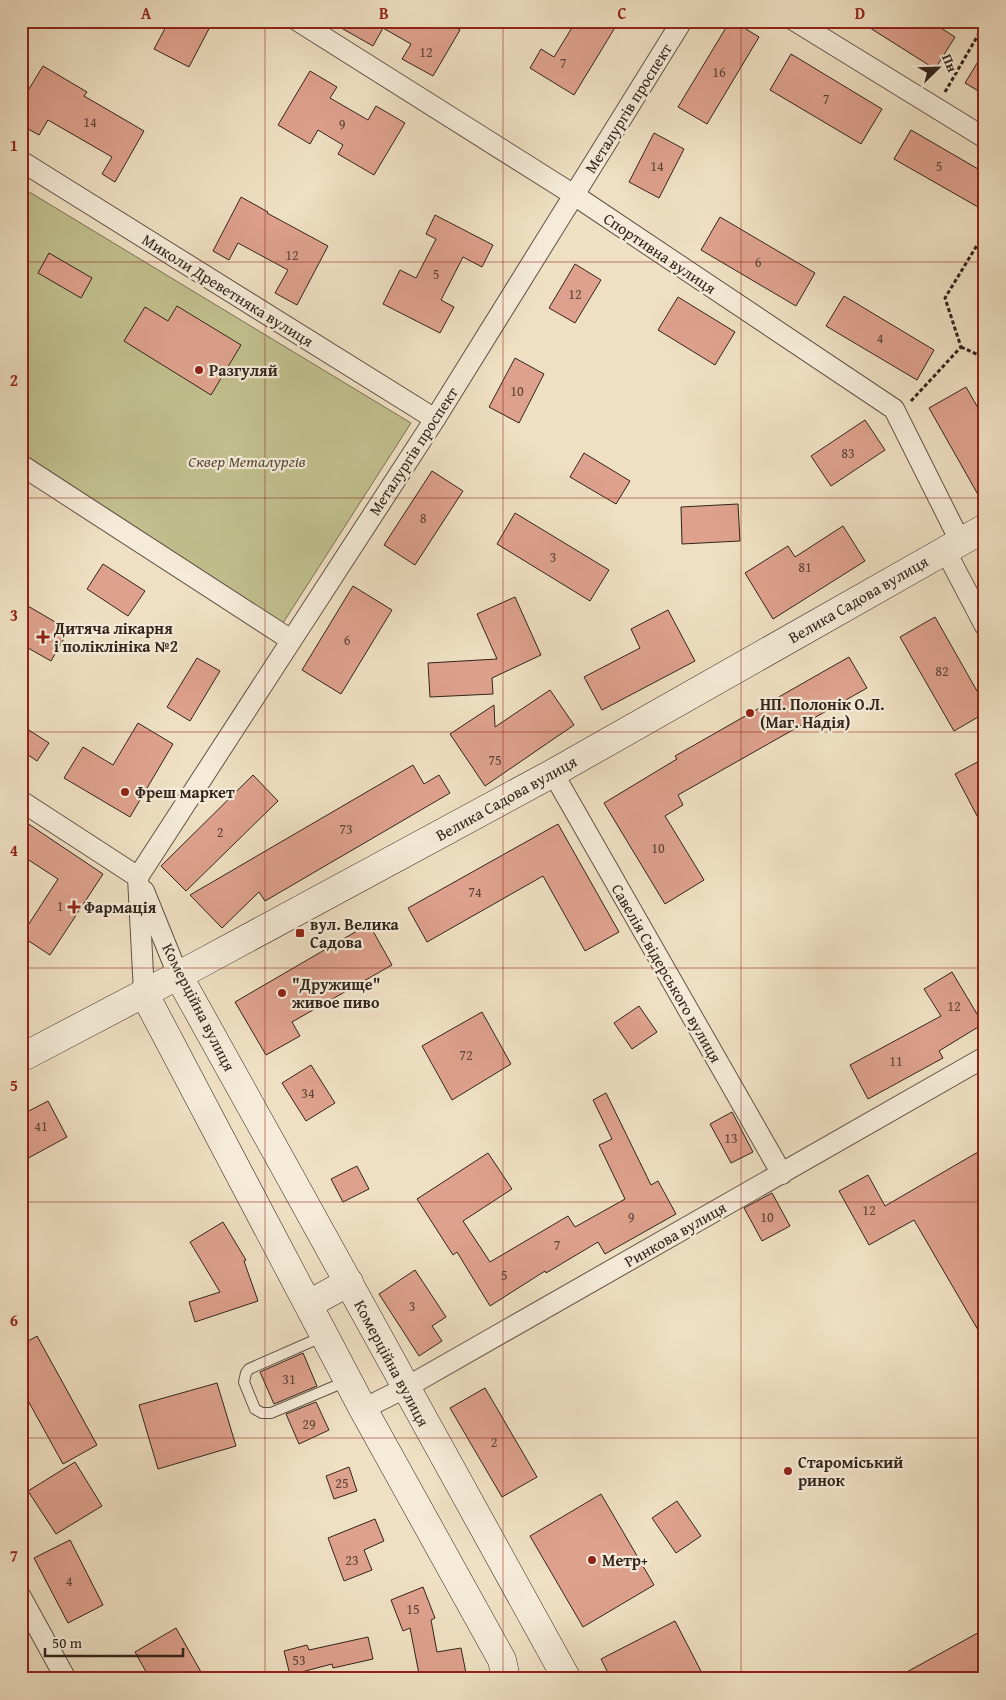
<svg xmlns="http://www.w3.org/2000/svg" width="1006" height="1700" viewBox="0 0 1006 1700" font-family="'Gentium Book Plus',serif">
	<rect width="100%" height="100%" fill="#efe0c3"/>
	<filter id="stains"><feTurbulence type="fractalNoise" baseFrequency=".004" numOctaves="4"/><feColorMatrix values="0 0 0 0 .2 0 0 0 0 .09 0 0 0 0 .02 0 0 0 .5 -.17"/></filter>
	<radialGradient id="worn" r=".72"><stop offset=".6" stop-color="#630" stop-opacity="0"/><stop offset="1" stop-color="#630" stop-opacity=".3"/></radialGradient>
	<path fill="#c1c08e" stroke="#7a7255" d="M21 187 411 423 283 623 21 452Z"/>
	<g fill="#dea18d" stroke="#32241c">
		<path d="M169 21H213L189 67 154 49Z"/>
		<path d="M329 21H445L460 30 433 76 402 59 411 44 383 28 373 46Z"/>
		<path d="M576 21H619L574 95 530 68 541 49 554 57Z"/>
		<path d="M730 21H733L759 37 707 124 678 107Z"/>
		<path d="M859 21H930L955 37 935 69Z"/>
		<path d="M985 50V95L965 83Z"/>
		<path d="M791 54 882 109 861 144 770 90Z"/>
		<path d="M43 66 87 92 84 96 144 131 115 182 102 174 112 157 48 120 39 135 21 125V102Z"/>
		<path d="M310 71 337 87 330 98 368 120 376 106 405 123 374 175 338 154 343 145 318 130 310 144 278 125Z"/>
		<path d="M911 130 985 173V211L894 159Z"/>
		<path d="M654 133 684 149 659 198 629 182Z"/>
		<path d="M241 197 268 212 267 213 328 246 297 305 275 293 288 270 238 243 229 260 213 251Z"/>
		<path d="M435 215 493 245 482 267 463 257 441 300 454 307 440 333 383 304 400 270 416 278 436 239 426 234Z"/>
		<path d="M720 217 815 273 796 306 701 250Z"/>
		<path d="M49 253 92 278 81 298 38 273Z"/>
		<path d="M575 264 601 280 575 323 549 308Z"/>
		<path d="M844 296 934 350 917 380 826 326Z"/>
		<path d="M678 297 735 332 715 365 658 330Z"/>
		<path d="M177 306 241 345 211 395 124 341 145 307 168 321Z"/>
		<path d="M515 358 544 374 519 423 489 407Z"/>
		<path d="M966 387 985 420V507L929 408Z"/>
		<path d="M865 420 885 450 831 486 811 456Z"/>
		<path d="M584 453 630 481 616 504 570 477Z"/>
		<path d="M432 471 463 491 415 565 384 545Z"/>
		<path d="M738 504 740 541 682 544 681 507Z"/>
		<path d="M515 513 609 570 590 601 497 544Z"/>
		<path d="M843 526 865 561 773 619 745 573 788 546 795 557Z"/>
		<path d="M103 564 145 591 128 616 87 589Z"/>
		<path d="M353 586 392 610 341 694 302 670Z"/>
		<path d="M515 597 541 655 492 678 493 694 430 697 428 663 497 659 477 614Z"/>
		<path d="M21 602 69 630 51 661 21 644Z"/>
		<path d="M668 610 695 661 602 710 584 677 640 648 631 629Z"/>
		<path d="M935 617 985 705V713L954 731 900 637Z"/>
		<path d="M849 657 867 688 678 795 683 805 665 816 704 880 665 904 604 803 677 759 675 756Z"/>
		<path d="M197 658 220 671 190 721 167 707Z"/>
		<path d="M550 690 574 725 485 786 450 734 494 705 495 727Z"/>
		<path d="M138 723 173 744 130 817 64 778 83 747 113 765Z"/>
		<path d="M21 725 49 743 37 761 21 750Z"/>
		<path d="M985 758V831L955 774Z"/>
		<path d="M413 765 424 784 439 775 450 793 265 901 259 892 222 928 190 895Z"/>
		<path d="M253 775 278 801 186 891 161 866Z"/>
		<path d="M21 819 103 874 50 955 21 936 58 879 21 855Z"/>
		<path d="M558 824 619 932 585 951 543 876 427 942 408 908Z"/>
		<path d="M369 924 392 965 292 1022 300 1036 266 1055 235 1002Z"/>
		<path d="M952 972 983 1024 939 1051 943 1058 868 1099 850 1065 941 1016 924 989Z"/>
		<path d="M639 1006 657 1032 632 1049 614 1023Z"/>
		<path d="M482 1012 511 1064 452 1100 422 1046Z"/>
		<path d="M311 1065 335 1103 306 1121 282 1083Z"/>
		<path d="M606 1093 651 1185 658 1181 676 1214 605 1254 598 1242 546 1273 545 1271 490 1306 457 1252 453 1255 417 1199 488 1153 512 1189 463 1221 490 1262 568 1216 575 1227 625 1199 599 1145 612 1139 593 1100Z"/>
		<path d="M48 1101 67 1137 21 1162V1115Z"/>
		<path d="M732 1112 753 1152 731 1163 710 1124Z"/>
		<path d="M985 1148V1342L914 1220 869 1245 839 1191 868 1175 885 1206Z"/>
		<path d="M357 1166 369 1189 343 1202 331 1179Z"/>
		<path d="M772 1193 790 1226 762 1241 744 1208Z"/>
		<path d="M223 1222 246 1260 244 1261 258 1301 195 1322 189 1302 220 1292 190 1242Z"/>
		<path d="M415 1270 446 1317 432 1326 442 1341 419 1356 379 1294Z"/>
		<path d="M37 1336 97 1445 63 1464 21 1388V1345Z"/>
		<path d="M303 1353 317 1386 274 1404 260 1372Z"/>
		<path d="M217 1383 236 1446 158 1469 139 1405Z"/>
		<path d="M485 1388 537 1477 502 1497 450 1408Z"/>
		<path d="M316 1402 329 1430 299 1444 286 1414Z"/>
		<path d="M75 1462 102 1506 56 1534 28 1491Z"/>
		<path d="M349 1467 357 1491 334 1499 326 1476Z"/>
		<path d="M601 1494 654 1585 583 1627 530 1536Z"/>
		<path d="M677 1501 701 1536 676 1553 652 1518Z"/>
		<path d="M375 1519 384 1541 364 1550 372 1570 344 1581 328 1538Z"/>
		<path d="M70 1540 103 1605 68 1623 34 1558Z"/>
		<path d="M423 1587 435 1618 431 1620 437 1652 461 1648 466 1673 436 1679H420L410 1628 403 1631 391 1600Z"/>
		<path d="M675 1621 705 1679H611L601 1659Z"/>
		<path d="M176 1628 205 1679H150L135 1652Z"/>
		<path d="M985 1629V1679H894Z"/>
		<path d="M368 1637 373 1659 333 1668 332 1664 290 1675 284 1651 307 1645 309 1650Z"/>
	</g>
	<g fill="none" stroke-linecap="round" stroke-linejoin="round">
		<g stroke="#615346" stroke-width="12">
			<path id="lane" d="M324 1336 249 1369 246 1373 244 1382 255 1409 262 1413H271L347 1381"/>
		</g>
		<g stroke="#615346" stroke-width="22">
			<g id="street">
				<path d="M298 21 574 195 894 409 960 541"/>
				<path d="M795 21 985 138"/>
				<path d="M21 161 435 419"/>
				<path d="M21 465 291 640"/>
				<path d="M945 550 985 626"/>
				<path d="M553 773 782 1174"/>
				<path d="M21 801 138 877"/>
				<path d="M138 877 435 419 682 21"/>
				<path d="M138 877 144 993"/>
				<path d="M144 891 178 975"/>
				<path d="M363 1409 405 1388 985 1057"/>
				<path d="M21 1597 66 1679"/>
			</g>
		</g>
		<g stroke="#32241c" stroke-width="29">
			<g id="secondary">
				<path d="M178 975C309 1209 437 1445 567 1679"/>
				<path d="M144 993 363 1409 502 1660 506 1679"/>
				<path d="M21 1058 196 966 553 773 985 528"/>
				<path d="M309 1304 349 1282"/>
			</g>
		</g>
		<g stroke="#32241c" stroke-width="3" stroke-dasharray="4 2.5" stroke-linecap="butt">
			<path d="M945 92 985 23"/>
			<path d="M961 347 985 358"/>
			<path d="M911 401 961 347 945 298 985 232"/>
		</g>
		<use href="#lane" stroke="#f5ebd8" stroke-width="10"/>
		<use href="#street" stroke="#f5ebd8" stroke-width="20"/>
		<use href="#secondary" stroke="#f5ebd8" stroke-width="28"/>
	</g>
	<path fill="none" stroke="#8f2418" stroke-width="1" stroke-opacity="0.55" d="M265 21V1679M503 21V1679M741 21V1679M21 262H985M21 498H985M21 732H985M21 968H985M21 1202H985M21 1438H985"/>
	<g fill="#8f2418" stroke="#f5ebd8" stroke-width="2">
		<circle cx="199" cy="370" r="5"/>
		<path d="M40.5 629.5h5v5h5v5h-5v5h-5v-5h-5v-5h5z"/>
		<circle cx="750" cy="713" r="5"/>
		<circle cx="125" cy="792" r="5"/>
		<path d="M71.5 899.5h5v5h5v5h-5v5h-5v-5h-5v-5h5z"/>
		<rect x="295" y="928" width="10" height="10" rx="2.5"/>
		<circle cx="282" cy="993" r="5"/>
		<circle cx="788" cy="1471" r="5"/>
		<circle cx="592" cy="1560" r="5"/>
	</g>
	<g text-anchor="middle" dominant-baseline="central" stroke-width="4.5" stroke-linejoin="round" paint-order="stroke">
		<g font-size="14" fill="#5d4338">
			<text x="426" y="52">12</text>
			<text x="563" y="63">7</text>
			<text x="719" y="72">16</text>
			<text x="826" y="99">7</text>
			<text x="90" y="122">14</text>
			<text x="342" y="124">9</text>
			<text x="657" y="166">14</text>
			<text x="939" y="166">5</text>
			<text x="292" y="255">12</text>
			<text x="758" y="262">6</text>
			<text x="436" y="274">5</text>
			<text x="575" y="294">12</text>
			<text x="880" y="338">4</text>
			<text x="517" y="391">10</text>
			<text x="848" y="453">83</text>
			<text x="423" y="518">8</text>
			<text x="553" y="557">3</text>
			<text x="805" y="567">81</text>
			<text x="347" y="640">6</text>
			<text x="942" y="671">82</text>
			<text x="495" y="760">75</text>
			<text x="346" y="829">73</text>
			<text x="220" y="832">2</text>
			<text x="658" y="848">10</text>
			<text x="475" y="892">74</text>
			<text x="60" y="906">1</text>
			<text x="954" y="1006">12</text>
			<text x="466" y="1055">72</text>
			<text x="896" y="1061">11</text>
			<text x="308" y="1093">34</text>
			<text x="41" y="1126">41</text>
			<text x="731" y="1138">13</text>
			<text x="869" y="1210">12</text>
			<text x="631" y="1217">9</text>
			<text x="767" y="1217">10</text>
			<text x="557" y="1245">7</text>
			<text x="504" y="1275">5</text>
			<text x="412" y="1306">3</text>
			<text x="289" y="1379">31</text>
			<text x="309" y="1424">29</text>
			<text x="494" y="1442">2</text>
			<text x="342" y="1483">25</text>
			<text x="352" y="1560">23</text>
			<text x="69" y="1581">4</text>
			<text x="413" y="1609">15</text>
			<text x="299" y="1660">53</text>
		</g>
		<g font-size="16" fill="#32241c" stroke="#f5ebd8">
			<text transform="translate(628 108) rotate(-58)">Металургів проспект</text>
			<text transform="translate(660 253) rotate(34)">Спортивна вулиця</text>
			<text transform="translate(228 290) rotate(32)">Миколи Древетняка вулиця</text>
			<text transform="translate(413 451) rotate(-57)">Металургів проспект</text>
			<text transform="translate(858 599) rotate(-30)">Велика Садова вулиця</text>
			<text transform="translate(506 798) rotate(-29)">Велика Садова вулиця</text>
			<text transform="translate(667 973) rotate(60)">Савелія Свідерського вулиця</text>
			<text transform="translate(199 1007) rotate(63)">Комерційна вулиця</text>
			<text transform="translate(675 1234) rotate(-30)">Ринкова вулиця</text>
			<text transform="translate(392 1363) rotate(62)">Комерційна вулиця</text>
		</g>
		<g font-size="16" font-weight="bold" fill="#32241c" stroke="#f5ebd8" text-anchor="start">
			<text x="209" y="370">Разгуляй</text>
			<text x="54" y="628">Дитяча лікарня<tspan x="54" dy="18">і поліклініка №2</tspan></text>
			<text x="760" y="704">НП. Полонік О.Л.<tspan x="760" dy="18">(Маг. Надія)</tspan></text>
			<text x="135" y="792">Фреш маркет</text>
			<text x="84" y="907">Фармація</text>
			<text x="310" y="924">вул. Велика<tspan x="310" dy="18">Садова</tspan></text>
			<text x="292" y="984">"Дружище"<tspan x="292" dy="18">живое пиво</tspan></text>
			<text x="798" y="1462">Староміський<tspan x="798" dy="18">ринок</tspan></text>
			<text x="602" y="1560">Метр+</text>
		</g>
		<g font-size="16" font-style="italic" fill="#564b38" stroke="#f5ebd8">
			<text x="247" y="461">Сквер Металургів</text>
		</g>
	</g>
	<rect width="1006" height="1700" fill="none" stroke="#efe0c3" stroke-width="55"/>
	<g transform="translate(938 68) rotate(67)" stroke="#f5ebd8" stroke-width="4" paint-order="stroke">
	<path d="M0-4L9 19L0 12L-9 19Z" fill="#32241c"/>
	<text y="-8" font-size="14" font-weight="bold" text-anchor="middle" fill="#32241c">Пн</text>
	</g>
	<path d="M45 1648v8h138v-8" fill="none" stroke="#32241c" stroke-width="2.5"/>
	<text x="52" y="1648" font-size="15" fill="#32241c" stroke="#f5ebd8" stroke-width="4" paint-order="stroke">50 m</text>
	<rect x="28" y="28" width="950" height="1644" fill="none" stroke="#8f2418" stroke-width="2"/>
	<g font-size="16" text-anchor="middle" font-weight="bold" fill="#8f2418">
		<text x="146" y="19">A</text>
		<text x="384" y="19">B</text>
		<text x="622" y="19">C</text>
		<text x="860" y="19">D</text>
		<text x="14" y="151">1</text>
		<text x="14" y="386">2</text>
		<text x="14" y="621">3</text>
		<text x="14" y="856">4</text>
		<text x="14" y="1091">5</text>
		<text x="14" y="1326">6</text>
		<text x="14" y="1561">7</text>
	</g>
	<rect width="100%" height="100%" filter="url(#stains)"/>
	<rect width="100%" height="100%" fill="url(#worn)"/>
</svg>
